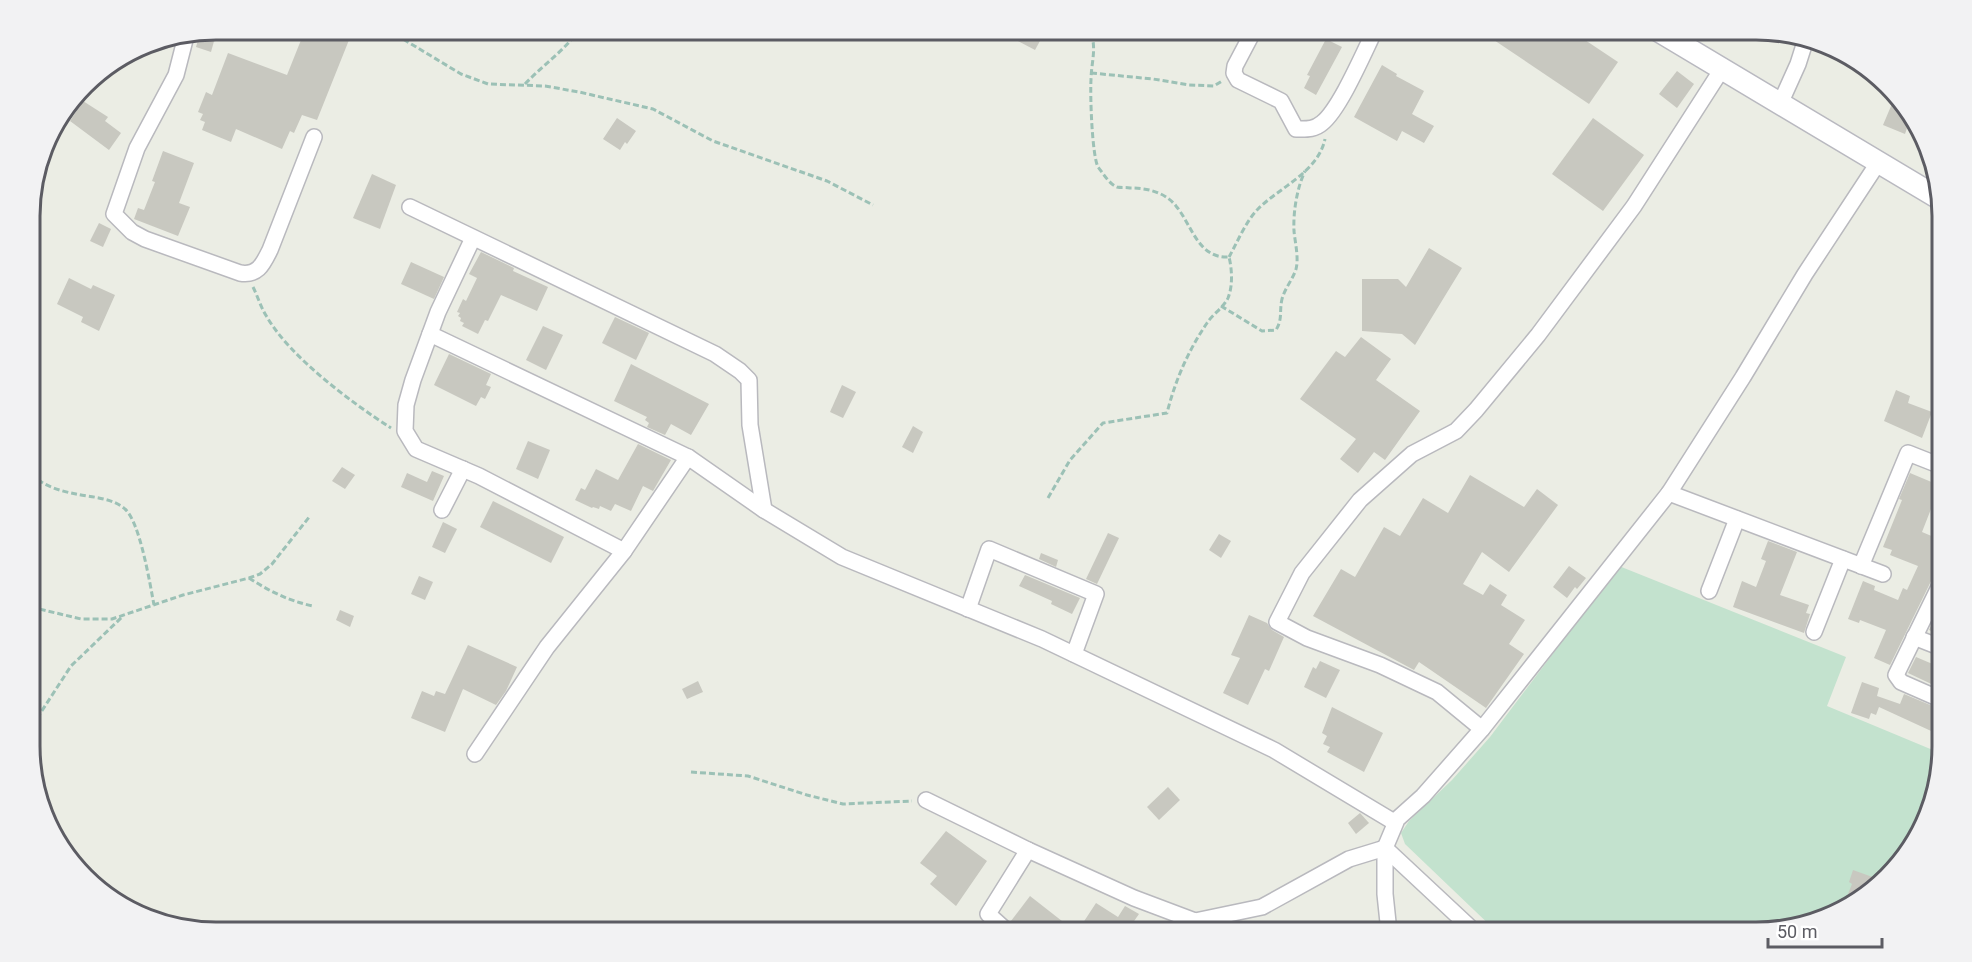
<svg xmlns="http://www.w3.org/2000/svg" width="1972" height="962" viewBox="0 0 1972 962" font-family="Roboto,sans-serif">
	<rect width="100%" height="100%" fill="#ebede4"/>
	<path fill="#c3e2ce" d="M1619 566 1846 657 1827 706 1940 753 1923 828 1859 900 1767 932H1497L1405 844 1401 833 1409 821 1452 780 1490 737Z"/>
	<g fill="#c8c8c0">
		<path d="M305 30H353L317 120 302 115 294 133 290 131 282 149 236 129 231 142 202 130 205 122 200 120 203 114 198 112 206 92 212 95 228 53 287 75Z"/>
		<path d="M997 30H1046L1035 50Z"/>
		<path d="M1479 30H1570L1618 62 1589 104Z"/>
		<path d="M208 32 216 34 211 52 196 47 200 33Z"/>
		<path d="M1326 39 1342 47 1316 95 1304 88 1310 76 1307 75Z"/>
		<path d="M1382 65 1397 74 1396 76 1424 91 1412 114 1434 126 1424 143 1402 131 1397 141 1354 117Z"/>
		<path d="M1677 71 1694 84 1677 108 1659 94Z"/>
		<path d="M1894 99 1910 113 1918 133 1907 128 1905 134 1883 125Z"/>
		<path d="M83 101 108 117 105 121 121 133 109 150 70 121Z"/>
		<path d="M617 118 636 131 627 144 625 142 620 150 603 139Z"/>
		<path d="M1593 118 1644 155 1603 211 1552 174Z"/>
		<path d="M163 151 194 163 179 203 190 207 178 236 134 219 138 208 144 210 155 182 152 181Z"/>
		<path d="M372 174 396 185 380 229 353 218Z"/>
		<path d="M99 223 111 229 103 247 90 241Z"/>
		<path d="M1429 248 1462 268 1415 345 1402 334 1362 331V279H1398L1406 287Z"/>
		<path d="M481 252 514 268 513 271 548 287 537 311 501 295 488 321 485 320 478 334 462 326 464 323 460 321 461 318 458 316 460 313 457 312 463 299 466 301 477 278 469 274Z"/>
		<path d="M411 262 444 277 434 299 401 284Z"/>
		<path d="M69 278 91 289 93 285 115 295 99 331 81 322 83 317 57 304Z"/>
		<path d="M615 317 649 333 636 360 602 343Z"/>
		<path d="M543 326 563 335 546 370 526 360Z"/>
		<path d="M1361 337 1391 359 1376 380 1420 411 1385 460 1374 452 1358 473 1340 459 1356 439 1300 399 1336 351 1345 357Z"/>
		<path d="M449 354 491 374 486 385 491 387 485 399 481 397 476 406 434 385Z"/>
		<path d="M631 364 709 404 691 435 671 424 665 435 647 427 649 423 645 420 647 417 614 401Z"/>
		<path d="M842 385 856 392 843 418 830 412Z"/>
		<path d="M1896 390 1910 396 1908 403 1932 412 1922 438 1884 421Z"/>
		<path d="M913 426 923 432 913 453 902 447Z"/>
		<path d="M528 441 550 450 538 479 516 469Z"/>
		<path d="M638 444 671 460 653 491 643 486 631 511 615 504 611 511 600 506 599 509 593 507 592 508 575 500 581 488 585 490 596 469 618 480Z"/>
		<path d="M342 467 355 475 345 489 332 481Z"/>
		<path d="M432 471 444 476 433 501 401 487 407 473 427 482Z"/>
		<path d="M1910 473 1941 486V513L1931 509 1922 532 1941 540 1942 571 1933 577 1890 665 1874 658 1886 630 1860 620 1859 623 1848 619 1863 581 1875 586 1874 590 1898 600 1903 588 1907 590 1918 566 1890 555 1892 550 1883 547 1902 500 1899 499Z"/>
		<path d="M1470 475 1524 507 1537 489 1558 505 1509 572 1482 552 1463 584 1483 595 1490 584 1507 595 1501 605 1525 620 1509 644 1524 654 1486 708 1419 662 1414 670 1313 616 1341 569 1355 577 1384 527 1400 536 1423 498 1448 513Z"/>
		<path d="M493 501 564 537 551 563 480 527Z"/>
		<path d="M443 522 457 529 445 553 432 547Z"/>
		<path d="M1108 533 1119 538 1097 584 1086 579Z"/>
		<path d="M1219 534 1231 541 1221 558 1209 550Z"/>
		<path d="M1768 541 1797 552 1780 595 1809 605 1806 613 1810 614 1804 633 1733 607 1742 581 1756 587 1766 561 1761 559Z"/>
		<path d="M1041 553 1058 560 1056 567 1039 559Z"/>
		<path d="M1569 566 1586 578 1577 589 1575 587 1567 598 1553 587Z"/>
		<path d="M1025 575 1080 598 1072 614 1051 604 1052 601 1019 586Z"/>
		<path d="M419 576 433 582 425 600 411 594Z"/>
		<path d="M1942 604V635L1929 630Z"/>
		<path d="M340 610 354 616 350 627 336 620Z"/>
		<path d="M1249 615 1267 623 1272 630 1284 637 1269 671 1265 669 1248 705 1223 693 1240 658 1231 655Z"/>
		<path d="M468 645 517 667 506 691 496 705 463 689 445 732 411 718 422 691 434 696 436 691 445 694Z"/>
		<path d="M1916 657 1942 668V689L1908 673Z"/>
		<path d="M1320 661 1340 670 1326 698 1304 687 1313 667 1316 669Z"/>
		<path d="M698 681 703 692 687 699 682 689Z"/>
		<path d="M1862 682 1879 688 1877 696 1900 704 1904 694 1942 710V736L1879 707 1876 715 1871 713 1869 719 1851 713Z"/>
		<path d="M1332 707 1383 733 1364 772 1327 752 1330 747 1323 744 1327 736 1322 733Z"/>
		<path d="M1168 787 1180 800 1159 820 1147 807Z"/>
		<path d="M1360 813 1369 823 1356 834 1348 823Z"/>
		<path d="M946 831 987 861 956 906 930 884 937 876 920 863Z"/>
		<path d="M1853 870 1878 879 1861 899 1848 894 1852 884 1849 882Z"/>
		<path d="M1030 896 1076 932H1023L1016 926 1011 921Z"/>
		<path d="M1096 903 1118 917 1125 906 1139 914 1132 924 1144 932H1077Z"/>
	</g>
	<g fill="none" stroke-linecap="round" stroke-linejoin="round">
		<g stroke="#b9b9be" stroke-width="18">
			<g id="street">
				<path d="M1254 30 1235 66 1234 73 1238 80 1281 101 1296 129C1306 129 1314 130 1322 123 1340 109 1364 52 1375 30"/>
				<path d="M186 36 176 75 137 148 114 214 132 232 145 239 240 273C258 276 263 264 270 250L314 137"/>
				<path d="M1780 104 1798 64 1805 42"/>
				<path d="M410 207 715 354 740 371 749 380 750 425 764 510"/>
				<path d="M473 238 438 312 413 380 406 405 405 431 416 449 479 476 624 551"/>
				<path d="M430 334 688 457 764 510 842 557 1042 639 1274 750 1394 822"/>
				<path d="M1669 493 1883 574"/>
				<path d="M442 510 463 469"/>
				<path d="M1861 566 1908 453 1941 466"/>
				<path d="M1942 581 1896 675 1901 682 1942 700"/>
				<path d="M1709 591 1737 519"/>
				<path d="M968 609 989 549 1096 594 1074 654"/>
				<path d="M1814 632 1843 559"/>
				<path d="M1914 637 1942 648"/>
				<path d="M1482 729 1437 692 1380 665 1307 638 1277 622 1302 573 1360 500 1412 454 1456 431 1476 410 1538 335 1634 206 1722 69"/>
				<path d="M475 754 547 647 624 551 688 457"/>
				<path d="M926 800 1028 850"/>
				<path d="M1008 932 988 914 1028 850 1134 898 1195 921 1262 907 1349 859 1385 848 1475 932"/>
				<path d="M1389 932 1385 894V848L1396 822H1394L1423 796 1482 729 1669 493 1743 377 1805 274 1878 163"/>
			</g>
		</g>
		<g stroke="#b9b9c0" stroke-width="24">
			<path id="secondary" d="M1657 30 1940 199"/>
		</g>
		<g stroke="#9cc1b6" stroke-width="3" stroke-dasharray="6 3" stroke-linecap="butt">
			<path d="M388 30 461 74 488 84 545 86 579 92 653 109 713 141 827 181 873 205"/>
			<path d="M1091 73 1153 79 1189 85 1214 86 1222 81"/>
			<path d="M525 84C543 65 564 51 579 30"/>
			<path d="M1229 257C1238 241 1246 221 1258 209 1280 187 1318 172 1325 139"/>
			<path d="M253 287C258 297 261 308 267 317 290 357 352 403 391 428"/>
			<path d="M1221 306 1262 331 1276 330C1283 318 1279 312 1282 299 1285 288 1293 279 1296 269 1299 258 1295 242 1294 231 1293 212 1297 188 1305 171"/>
			<path d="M31 474C43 486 60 491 76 494 91 497 113 498 125 509 140 522 150 584 154 605"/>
			<path d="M1048 498 1070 460 1103 423 1167 413C1175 381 1188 351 1207 323 1212 315 1224 307 1228 298 1233 286 1232 269 1229 257 1198 259 1192 225 1176 206 1165 192 1147 188 1130 188 1126 187 1121 188 1117 187 1109 184 1103 173 1098 167 1092 155 1090 95 1091 80 1091 63 1098 45 1089 30"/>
			<path d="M249 578C269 591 289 601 313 606"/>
			<path d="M31 607 81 619H112L183 595 249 578 260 574 272 564 310 516"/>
			<path d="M32 726 71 666 122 617"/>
			<path d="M691 772 748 776 807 795 843 804 912 801"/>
		</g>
		<use href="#street" stroke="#fff" stroke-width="15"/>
		<use href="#secondary" stroke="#fff" stroke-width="21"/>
	</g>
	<path d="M0 0H1972V962H0ZM216 40H1756A176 176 0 0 1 1932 216V746A176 176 0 0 1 1756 922H216A176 176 0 0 1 40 746V216A176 176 0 0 1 216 40Z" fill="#f2f2f3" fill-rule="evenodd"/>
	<path fill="none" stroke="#5c5c63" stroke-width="3" d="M216 40H1756A176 176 0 0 1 1932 216V746A176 176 0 0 1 1756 922H216A176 176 0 0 1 40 746V216A176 176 0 0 1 216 40Z"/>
	<path d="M1768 938v9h114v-9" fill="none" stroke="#5c5c63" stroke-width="3"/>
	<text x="1777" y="938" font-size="18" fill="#5c5c63" stroke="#ffffff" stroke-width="4.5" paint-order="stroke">50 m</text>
</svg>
